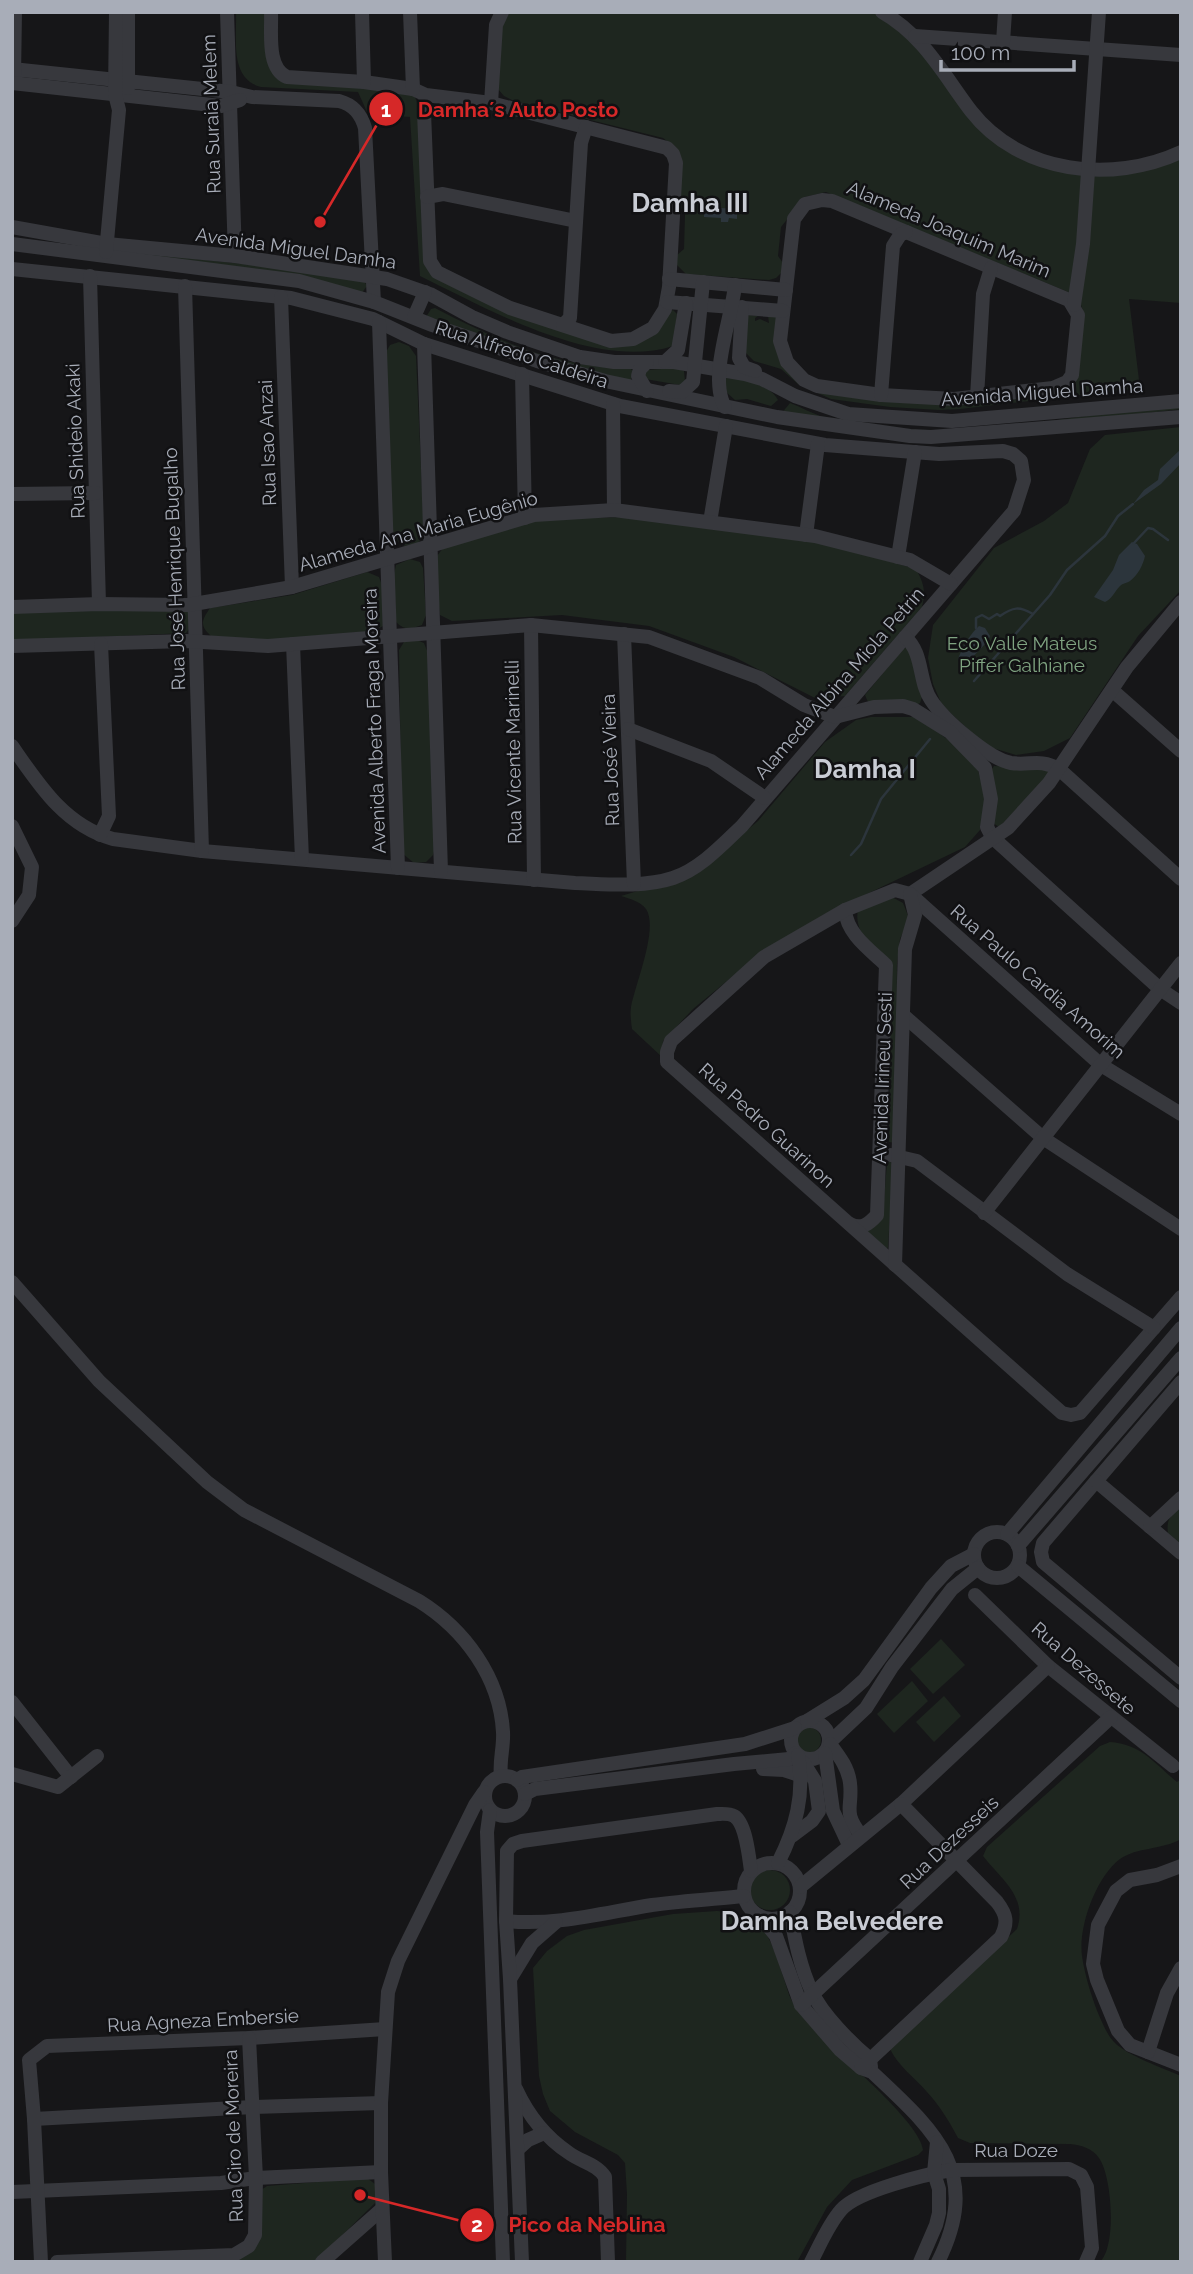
<svg xmlns="http://www.w3.org/2000/svg" width="1193" height="2274" viewBox="0 0 1193 2274" font-family="Raleway,sans-serif">
	<rect width="100%" height="100%" fill="#161618"/>
	<g fill="#1e261f">
		<path d="M236 12H267L273 70 407 93 415 97 418 105 430 269 613 344 673 310 677 314 673 346C596 371 490 310 420 276L410 117 368 114 358 92 261 87C229 79 237 38 236 12Z"/>
		<path d="M508 12H874L916 45 972 117 1063 171 1181 157V303L1129 299 1140 388 960 409 939 410 890 407 831 399 798 384 781 369 754 361 744 351 746 317 749 315 758 316 755 318V321L760 319 769 323 768 316 777 315 791 373 883 398 1063 389 1083 311 1081 305 1068 292 826 192 805 197 781 227 778 256 783 263V271L776 278 769 280 686 274 676 264 677 255 684 249 685 215 680 206 676 148 663 138 514 101 504 96 498 89 502 29Z"/>
		<path d="M111 250 291 269 364 281 367 286 361 294Z"/>
		<path d="M435 308C496 340 561 369 630 368L633 371 631 380 620 382 426 317 431 309Z"/>
		<path d="M399 342 409 346 416 356 424 534 418 543 405 546 394 539 391 533 385 354 390 345Z"/>
		<path d="M675 368 684 371 685 381 680 385 645 379V373L647 370Z"/>
		<path d="M726 378C741 378 771 385 778 400L771 406 747 399 735 400 726 392Z"/>
		<path d="M790 403C802 407 812 414 824 417 861 425 903 431 941 430 1021 429 1101 411 1181 405V409L1008 430 941 435 883 431 781 414Z"/>
		<path d="M1181 427V590L1138 636 1070 738 1044 751 1016 755 986 746 942 705 933 684 928 658 933 625 994 548 1044 521 1068 503 1090 449 1105 435Z"/>
		<path d="M629 517 814 540 916 569C924 583 926 592 922 607L845 696 817 699 734 657 649 626 562 615 452 621 440 615 434 560 443 548 539 519Z"/>
		<path d="M410 559 420 562 423 568 426 615 422 625C411 629 405 631 396 622L394 574 396 565Z"/>
		<path d="M367 572 379 577 382 585 383 626 374 631 267 640 211 636C199 625 202 620 210 608L292 595Z"/>
		<path d="M12 609 190 611 192 625 186 633 12 641Z"/>
		<path d="M414 639 424 643 429 656 435 848 433 855 426 862 414 863 402 853 399 650 404 642Z"/>
		<path d="M908 647 922 697 920 703 915 706C900 700 884 698 868 702L865 695 903 649Z"/>
		<path d="M871 717H914L926 723 960 749 978 770 985 796 980 830 965 847 823 915 761 953 693 1009 663 1041 662 1057 632 1029C631 1022 630 1014 631 1007 635 985 659 928 646 909 640 901 630 899 621 896L694 874 758 821 825 742 856 720Z"/>
		<path d="M994 766 1047 769 1049 775 1047 780 999 827 993 823 991 770Z"/>
		<path d="M890 896 903 903 909 918 900 939 897 964 896 1143 889 1142 891 965C875 948 853 935 858 909Z"/>
		<path d="M890 1161 893 1166 888 1247 886 1251 864 1231 883 1211 887 1163Z"/>
		<path d="M1181 1506V1544L1168 1533C1166 1519 1171 1515 1181 1506Z"/>
		<path d="M941 1639 965 1665 933 1694 910 1669Z"/>
		<path d="M912 1681 928 1701 894 1733 877 1714Z"/>
		<path d="M944 1696 961 1716 934 1742 916 1722Z"/>
		<circle cx="808" cy="1740" r="13"/>
		<path d="M1110 1742C1141 1744 1154 1763 1177 1782L1181 1779V1839C1162 1850 1137 1847 1120 1859 1096 1877 1078 1927 1082 1956 1085 1976 1091 1995 1098 2013 1102 2022 1107 2035 1114 2042 1126 2055 1163 2068 1181 2076V2262H1100C1117 2246 1112 2176 1099 2158 1092 2148 1081 2145 1070 2144L970 2143 958 2138C949 2121 940 2106 927 2092 914 2077 899 2067 890 2049L1017 1929C1028 1897 1001 1879 983 1856L987 1847 1100 1746Z"/>
		<circle cx="770" cy="1890" r="20"/>
		<path d="M717 1911C765 1916 769 1934 783 1976 786 1984 788 1994 792 2001 796 2009 803 2016 809 2023 831 2050 920 2120 923 2150L918 2155 852 2180 827 2207 797 2262H626L627 2194 625 2163 618 2155 575 2132 550 2111 543 2094 539 2076 533 1968 547 1951 567 1936 584 1930 673 1914Z"/>
		<path d="M367 2178 375 2184 377 2197 375 2203 315 2262H212L239 2260 254 2249 261 2190 267 2186Z"/>
	</g>
	<g fill="#2c353c">
		<path d="M704 207 737 209V219L729 218 728 222H721V218L704 217Z"/>
		<path d="M1181 449V463L1161 484 1133 504 1144 490 1158 480 1160 469Z"/>
		<path d="M1132 542 1137 544 1145 556C1143 565 1138 575 1130 581 1127 583 1123 583 1120 586 1114 592 1113 598 1105 602L1094 597 1113 570 1119 555Z"/>
		<path d="M979 626 985 628 990 636 988 641 965 665 958 659C962 648 970 634 979 626Z"/>
	</g>
	<g fill="none" stroke-linecap="round" stroke-linejoin="round">
		<g stroke="#2c353c" stroke-width="2.5">
			<path d="M1134 543 1148 528 1153 529 1168 540"/>
			<path d="M976 628V618L982 615 989 619 997 614 1000 616C1013 607 1019 606 1033 614"/>
			<path d="M974 681 1050 595 1067 570 1105 536 1118 516 1133 504"/>
			<path d="M851 855 861 844 881 799 930 739"/>
		</g>
		<g stroke="#37383d" stroke-width="14">
			<path d="M227 12 235 256"/>
			<path d="M271 12C272 31 266 68 287 77L364 82 413 89 426 95 491 103 667 148 673 154 676 163 669 287 665 309 653 328 633 339 611 341 510 308 437 272 430 261 424 112 426 95"/>
			<path d="M362 12 364 82"/>
			<path d="M410 12 413 89"/>
			<path d="M882 12C924 36 943 74 971 111 1020 174 1112 184 1181 152"/>
			<path d="M915 36 1181 55"/>
			<path d="M1003 42 1005 12"/>
			<path d="M12 69 231 92 252 97 339 101C354 105 361 114 365 128L374 302"/>
			<path d="M14 77 15 12"/>
			<path d="M12 83 221 106 240 100"/>
			<path d="M128 88V12"/>
			<path d="M491 103 496 25 502 12"/>
			<path d="M427 197 443 194 576 221"/>
			<path d="M822 200 832 201 1069 300 1078 315 1072 375 1067 382 1053 388 954 399 881 395 817 386 804 380 787 362 780 341 794 219 805 204Z"/>
			<path d="M12 227 107 244 235 256 387 279 430 294 472 317 507 332 580 357 614 362H674L745 374 762 379 795 396 848 414 952 421 1181 401"/>
			<path d="M12 244 299 281 374 302 432 325 537 361 605 381 777 417 910 436 931 437 1181 417"/>
			<path d="M106 252 119 110 115 94 116 12"/>
			<path d="M12 269 291 298 373 319 424 344 620 406 825 445 939 454 1003 451 1013 454 1021 461 1024 480 1014 511 742 826C722 845 700 869 673 878 642 888 607 884 575 883L202 851 113 839C65 826 39 785 12 746"/>
			<path d="M90 276 99 604"/>
			<path d="M669 279 786 290"/>
			<path d="M185 286 202 851"/>
			<path d="M281 297 292 587"/>
			<path d="M667 302 783 311"/>
			<path d="M1074 305 1083 244 1099 12"/>
			<path d="M742 307 739 358 744 367 755 371"/>
			<path d="M414 317 425 292"/>
			<path d="M379 322 398 868"/>
			<path d="M563 325 570 318 581 143 586 127"/>
			<path d="M424 344 441 871"/>
			<path d="M647 362 640 369 638 376 647 391"/>
			<path d="M665 362 678 350 686 303"/>
			<path d="M522 374 525 518"/>
			<path d="M669 391 682 392 693 382 703 282"/>
			<path d="M881 395 893 246 900 235 906 232"/>
			<path d="M977 397 983 294 991 268"/>
			<path d="M613 404 614 510"/>
			<path d="M725 407C708 378 732 318 735 285"/>
			<path d="M12 494 96 493"/>
			<path d="M710 522 726 426"/>
			<path d="M806 535 818 444"/>
			<path d="M898 557 915 452"/>
			<path d="M12 607 99 604 188 605 292 587 534 515 614 510 815 536 910 560 951 584"/>
			<path d="M531 625 534 880"/>
			<path d="M624 634 634 884"/>
			<path d="M905 637C924 653 918 681 931 700 944 720 989 759 1011 763 1030 766 1039 758 1059 769L1181 879"/>
			<path d="M293 644 302 859"/>
			<path d="M12 646 186 641 268 646 531 625 649 637 760 678 804 705 835 717 874 707 903 706 913 709 950 732 985 768 991 799 987 827 992 837 1160 989 1181 1003"/>
			<path d="M1112 690 1181 751"/>
			<path d="M628 729 711 761 765 798"/>
			<path d="M12 826 32 867 29 895 12 921"/>
			<path d="M100 835 109 816 101 644"/>
			<path d="M910 894 1008 828 1049 783 1127 667 1181 602"/>
			<path d="M845 910C847 934 869 949 886 965L877 1215C869 1224 861 1230 850 1224"/>
			<path d="M903 1015 1043 1138 1181 1229"/>
			<path d="M1181 1114 1101 1065 910 894 895 890 845 910 764 957 671 1041 667 1052V1062L1062 1413 1071 1415 1080 1413 1181 1297"/>
			<path d="M891 1155 917 1161 1067 1274 1154 1328"/>
			<path d="M984 1213 1181 963"/>
			<path d="M895 1265 905 949 915 915 910 894"/>
			<path d="M12 1282 99 1381 207 1482 244 1510 419 1601C464 1629 500 1677 503 1732 504 1747 499 1761 501 1776"/>
			<path d="M1181 1382 1043 1543 1041 1552 1043 1562 1181 1678"/>
			<path d="M1096 1481 1181 1553"/>
			<path d="M1150 1527 1181 1498"/>
			<circle cx="997" cy="1555" r="23"/>
			<path d="M1007 1534 1181 1328"/>
			<path d="M1018 1546 1181 1358"/>
			<path d="M1018 1566 1181 1701"/>
			<path d="M975 1595 1048 1666 1173 1766"/>
			<path d="M12 1702 71 1777"/>
			<circle cx="810" cy="1740" r="19"/>
			<path d="M807 1721 844 1698 864 1680 931 1588 951 1566 974 1554"/>
			<path d="M830 1742 866 1708 892 1667 952 1589 978 1568"/>
			<path d="M830 1744C839 1756 848 1767 850 1783 853 1808 842 1811 861 1835"/>
			<path d="M825 1753 833 1811 849 1845"/>
			<path d="M763 1769 784 1770 802 1776"/>
			<path d="M12 1774 58 1787 97 1756"/>
			<circle cx="505" cy="1796" r="20"/>
			<path d="M517 1780 522 1777 745 1744 795 1728"/>
			<path d="M525 1794 535 1789 734 1764 789 1759 796 1753"/>
			<path d="M490 1810 487 1832 503 2262"/>
			<path d="M792 1836 812 1821 819 1811 815 1781 803 1762"/>
			<circle cx="772" cy="1891" r="28"/>
			<path d="M778 1863C796 1828 805 1794 798 1755"/>
			<path d="M1181 1866 1157 1875 1130 1880 1116 1891 1098 1925 1093 1964 1097 1980 1118 2031 1130 2045 1181 2065"/>
			<path d="M800 1887 901 1804 1048 1666"/>
			<path d="M790 1912C795 1940 800 1967 812 1992 822 2014 852 2044 870 2059L871 2067"/>
			<path d="M760 1916 776 1936 801 2005 840 2050 861 2068 872 2072C935 2131 983 2172 938 2262"/>
			<path d="M506 1921C556 1926 602 1913 652 1905 682 1901 713 1899 744 1896"/>
			<path d="M510 1979 532 1943 556 1922"/>
			<path d="M801 2005 1111 1717"/>
			<path d="M1148 2052 1167 1993 1181 1968"/>
			<path d="M861 2068 1001 1937C1008 1923 1007 1915 997 1902L901 1804"/>
			<path d="M516 2089C528 2115 545 2137 569 2153 581 2162 597 2164 605 2177L608 2262"/>
			<path d="M34 2119 253 2107 381 2103"/>
			<path d="M518 2149 528 2140 544 2133"/>
			<path d="M12 2192 221 2183 256 2178 381 2172"/>
			<path d="M41 2262 34 2119 29 2060 47 2046 249 2038 385 2029"/>
			<path d="M57 2262 234 2255 249 2246 255 2235 256 2178 249 2038"/>
			<path d="M322 2262 382 2209"/>
			<path d="M385 2262 381 2172V2103L388 1992 398 1961 475 1805 484 1792"/>
			<path d="M522 2262 510 1979 506 1921 507 1851 513 1844 522 1841 717 1814C722 1814 729 1813 734 1816 746 1823 749 1857 751 1871"/>
			<path d="M811 2262C820 2245 828 2225 841 2210 857 2191 927 2174 952 2170L1069 2169 1081 2175 1087 2187 1092 2248 1086 2262"/>
			<path d="M920 2262 936 2225 939 2213V2189L934 2173 937 2142"/>
		</g>
	</g>
	<g text-anchor="middle" dominant-baseline="central" stroke-width="5" stroke-linejoin="round" paint-order="stroke">
		<g font-size="19" fill="#a8adb8" stroke="#111113">
			<text transform="translate(211 114) rotate(-92)">Rua Suraia Melem</text>
			<text transform="translate(949 229) rotate(23)">Alameda Joaquim Marim</text>
			<text transform="translate(296 248) rotate(8)">Avenida Miguel Damha</text>
			<text transform="translate(522 354) rotate(18)">Rua Alfredo Caldeira</text>
			<text transform="translate(1042 392) rotate(-4)">Avenida Miguel Damha</text>
			<text transform="translate(75 441) rotate(-92)">Rua Shideio Akaki</text>
			<text transform="translate(267 443) rotate(-92)">Rua Isao Anzai</text>
			<text transform="translate(418 531) rotate(-16)">Alameda Ana Maria Eugênio</text>
			<text transform="translate(174 569) rotate(-92)">Rua José Henrique Bugalho</text>
			<text transform="translate(839 683) rotate(-49)">Alameda Albina Miola Petrin</text>
			<text transform="translate(374 721) rotate(-92)">Avenida Alberto Fraga Moreira</text>
			<text transform="translate(513 752) rotate(-91)">Rua Vicente Marinelli</text>
			<text transform="translate(610 760) rotate(-92)">Rua José Vieira</text>
			<text transform="translate(1038 981) rotate(41)">Rua Paulo Cardia Amorim</text>
			<text transform="translate(882 1078) rotate(-88)">Avenida Irineu Sesti</text>
			<text transform="translate(767 1125) rotate(42)">Rua Pedro Guarinon</text>
			<text transform="translate(1084 1668) rotate(41)">Rua Dezessete</text>
			<text transform="translate(949 1842) rotate(-43)">Rua Dezesseis</text>
			<text transform="translate(203 2020) rotate(-3)">Rua Agneza Embersie</text>
			<text transform="translate(233 2136) rotate(-92)">Rua Ciro de Moreira</text>
			<text x="1016" y="2150">Rua Doze</text>
		</g>
		<g font-size="19" fill="#7fa381" stroke="#111113">
			<text x="1022" y="643">Eco Valle Mateus<tspan x="1022" dy="22">Piffer Galhiane</tspan></text>
		</g>
		<g font-size="26" font-weight="bold" fill="#c9ccd4" stroke="#111113">
			<text x="690" y="203">Damha III</text>
			<text x="865" y="769">Damha I</text>
			<text x="832" y="1921">Damha Belvedere</text>
		</g>
	</g>
	<path fill="none" stroke="#d62828" stroke-width="2.5" d="M320 222L386 109M360 2195L477 2225"/>
	<g fill="#d62828" stroke="#111113" stroke-width="2.5">
		<circle cx="320" cy="222" r="7"/>
		<circle cx="360" cy="2195" r="7"/>
		<circle cx="386" cy="109" r="18"/>
		<circle cx="477" cy="2225" r="18"/>
	</g>
	<g font-size="21" text-anchor="middle" font-weight="bold" fill="#fff">
		<text x="386" y="117">1</text>
		<text x="477" y="2232">2</text>
	</g>
	<g font-size="21" text-anchor="middle" font-weight="bold" fill="#d62828" stroke="#111113" stroke-width="5" stroke-linejoin="round" paint-order="stroke">
		<text x="518" y="117">Damha´s Auto Posto</text>
		<text x="587" y="2232">Pico da Neblina</text>
	</g>
	<rect width="1193" height="2274" fill="none" stroke="#a8adb8" stroke-width="28"/>
	<path d="M941 60v10h133v-10" fill="none" stroke="#a8adb8" stroke-width="3.5"/>
	<text x="951" y="60" font-size="21" fill="#a8adb8" stroke="#111113" stroke-width="5" paint-order="stroke">100 m</text>
</svg>
